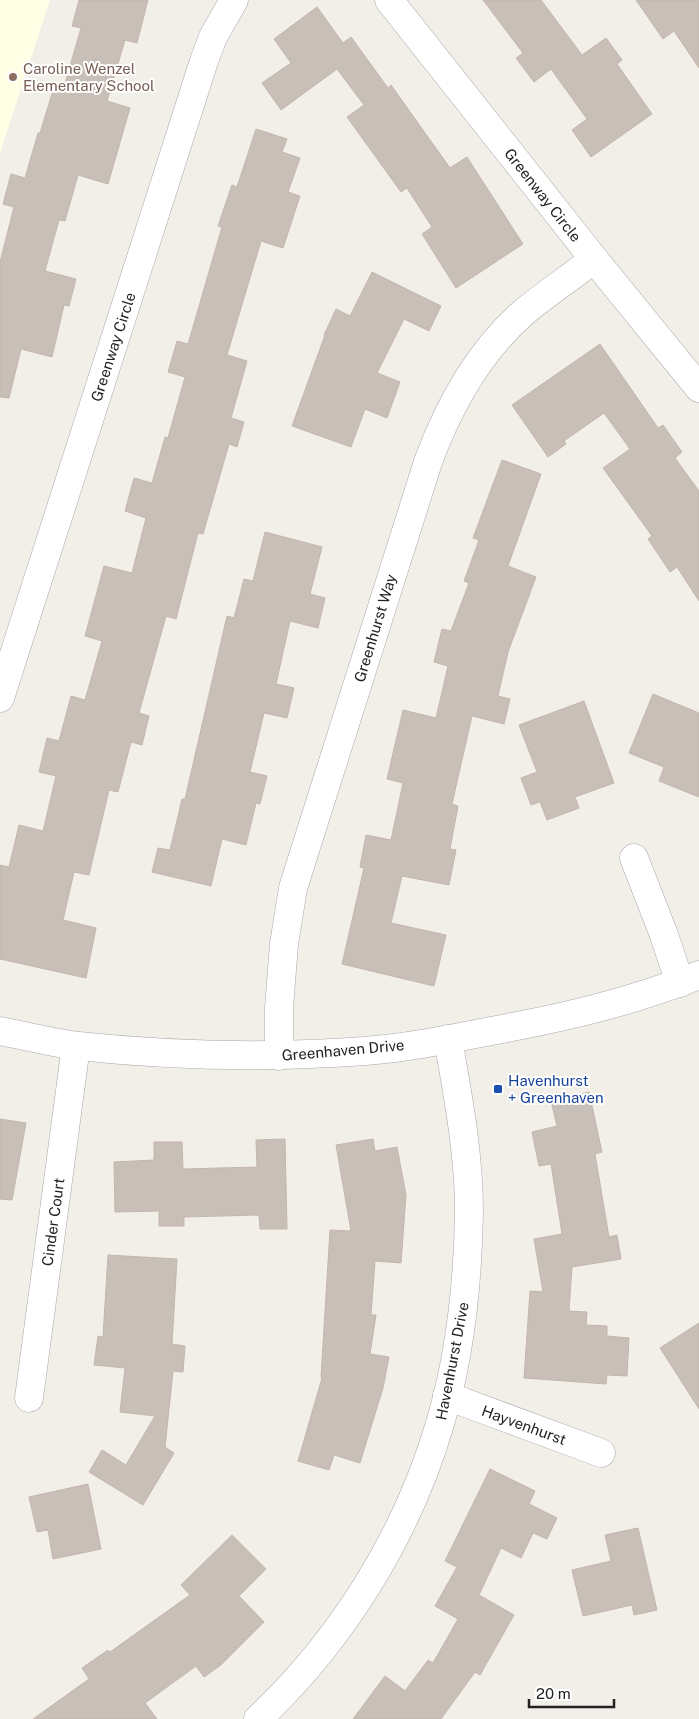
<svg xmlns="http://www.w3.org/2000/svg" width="699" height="1719" viewBox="0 0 699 1719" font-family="'Public Sans',sans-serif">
	<rect width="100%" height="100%" fill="#f2efe9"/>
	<path fill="#ffffe5" d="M0 0H50L0 153Z"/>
	<g fill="#c7bfb8" stroke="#c4b6ab">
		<path d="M79 0H148L137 43 125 40 107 101 130 108 108 184 78 175 65 221 59 220 45 271 76 279 69 306 64 305 52 357 21 349 9 398 0 397V262L14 207 3 204 11 174 25 178 38 133H40L55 84 64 87 81 28 72 26Z"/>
		<path d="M483 0H541L582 55 606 38 622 60 617 64 652 114 591 157 572 130 587 119 551 69 534 82 516 58 523 53Z"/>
		<path d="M636 0H699V68L674 31 663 39Z"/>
		<path d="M317 7 343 43 351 37 388 88 391 85 450 168 467 157 523 244 456 288 422 234 432 227 407 188 401 192 347 117 364 105 337 69 281 110 262 83 291 63 274 39Z"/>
		<path d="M256 129 287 139 282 152 300 158 288 192 300 196 283 248 261 241 227 355 247 361 231 418 244 422 237 447 229 444 203 534 198 533 176 619 166 616 139 713 149 716 142 745 131 742 118 792 109 790 89 875 74 872 63 920 96 928 86 978 0 959V865L9 867 19 825 43 831 56 776 39 772 47 738 59 741 71 696 85 700 102 641 85 636 104 566 132 573 146 518 125 511 134 478 152 483 165 437 168 438 185 377 168 372 177 341 188 344 222 227 218 226 232 185 237 187Z"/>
		<path d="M372 272 441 306 429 331 404 319 377 373 400 382 387 418 365 409 351 447 292 426 325 335H324L336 309 350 316Z"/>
		<path d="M600 344 658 428 663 425 682 452 675 458 699 491V601L677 567 670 572 648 539 652 536 603 468 630 449 604 413 564 441 566 444 548 457 512 405Z"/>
		<path d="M502 460 541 474 508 566 536 577 508 652 498 696 510 699 504 724 472 716 452 804 458 806 450 849 456 850 449 885 402 876 391 923 446 935 434 986 342 964 364 868 360 867 366 835 391 840 403 783 387 779 403 710 436 718 448 666 434 662 442 629 451 631 469 583 464 581 479 540 473 538Z"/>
		<path d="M265 532 322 547 310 594 325 598 318 628 290 621 276 684 294 688 287 718 264 713 250 772 267 776 260 804 256 803 246 845 222 839 211 886 152 872 158 848 170 850 182 799H185L227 616 234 618 244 579 253 581Z"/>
		<path d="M653 694 699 713V797L659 781 664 767 629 753Z"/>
		<path d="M584 701 614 783 575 797 579 808 547 820 540 802 531 805 521 778 537 772 519 725Z"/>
		<path d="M589 1092 602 1152 595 1154 609 1237 617 1235 621 1259 572 1267 569 1311 587 1312 586 1325 607 1326V1336L629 1338 627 1376 607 1375 606 1384 524 1378 530 1291 543 1292 534 1239 562 1234 551 1164 539 1166 532 1132 557 1126 551 1101Z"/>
		<path d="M0 1119 26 1123 12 1200 0 1199Z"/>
		<path d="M285 1139 287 1229H260L259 1215 184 1217V1226H159V1211L115 1212 114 1162 154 1160V1142H182L183 1169 257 1167 256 1140Z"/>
		<path d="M373 1139 375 1151 397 1147 406 1195 401 1263 375 1261 371 1315H376L370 1354 389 1357 383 1388 360 1463 334 1455 329 1470 298 1461 322 1378 321 1377 330 1230 351 1231 336 1145Z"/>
		<path d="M108 1255 177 1259 172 1344 185 1346 183 1372 173 1371 165 1447 174 1453 143 1505 89 1472 102 1450 126 1465 155 1416 120 1412 125 1368 94 1365 98 1336 103 1337Z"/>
		<path d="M699 1323V1409L660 1348Z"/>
		<path d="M490 1469 535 1491 529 1504 557 1518 547 1539 533 1533 521 1558 501 1548 479 1595 514 1615 480 1675 475 1672 441 1719H353L385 1676 405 1691 428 1660 433 1663 458 1619 435 1606 457 1567 445 1561Z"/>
		<path d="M88 1484 101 1549 53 1559 48 1530 37 1532 29 1497Z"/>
		<path d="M638 1528 657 1610 634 1615 632 1605 583 1616 572 1570 611 1561 605 1535Z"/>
		<path d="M232 1535 266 1569 239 1596 264 1622 221 1665 204 1677 196 1666 145 1703 157 1719H33L89 1679 82 1668 108 1650 110 1652 190 1595 181 1585Z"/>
	</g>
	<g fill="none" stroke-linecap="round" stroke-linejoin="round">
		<g stroke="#a9a9a9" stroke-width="29">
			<g id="minor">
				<path d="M389 0 594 259 699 388"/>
				<path d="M0 698 204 61 213 37 234 0"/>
				<path d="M634 858 664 935 680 983"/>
				<path d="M0 1031C26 1036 52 1043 78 1046 173 1056 269 1058 365 1051 407 1048 450 1039 491 1031 562 1018 632 1002 699 975"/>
				<path d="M279 1056V1008L284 944 293 888 428 462C449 405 478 352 524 312 546 294 571 277 594 259"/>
				<path d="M447 1396 601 1453"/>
				<path d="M29 1398 76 1046"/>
				<path d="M258 1719C342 1640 406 1537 439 1427 460 1358 468 1283 469 1211 469 1154 458 1096 448 1039"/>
			</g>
		</g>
		<use href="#minor" stroke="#fff" stroke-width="28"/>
	</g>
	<circle fill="#8d6e63" stroke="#fff" stroke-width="2" cx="13" cy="77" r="5"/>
	<rect fill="#1a4fb4" stroke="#fff" stroke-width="2" x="493" y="1084" width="10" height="10" rx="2.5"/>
	<g text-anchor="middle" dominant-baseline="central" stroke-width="4" stroke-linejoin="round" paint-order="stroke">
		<g font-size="15" fill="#785e54" stroke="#fff" text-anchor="start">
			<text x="23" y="68">Caroline Wenzel<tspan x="23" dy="17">Elementary School</tspan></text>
		</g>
		<g font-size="15" fill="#222" stroke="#fff">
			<text transform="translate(543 195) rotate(52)">Greenway Circle</text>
			<text transform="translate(113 347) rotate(-72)">Greenway Circle</text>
			<text transform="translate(375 628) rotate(-73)">Greenhurst Way</text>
			<text transform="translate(343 1050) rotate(-5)">Greenhaven Drive</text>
			<text transform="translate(53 1222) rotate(-82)">Cinder Court</text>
			<text transform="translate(452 1361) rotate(-79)">Havenhurst Drive</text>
			<text transform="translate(524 1425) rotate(20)">Hayvenhurst</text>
		</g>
		<g font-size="15" fill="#164399" stroke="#fff" text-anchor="start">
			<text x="508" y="1080">Havenhurst<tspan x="508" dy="17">+ Greenhaven</tspan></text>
		</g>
	</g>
	<path d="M529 1699v8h85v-8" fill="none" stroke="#222222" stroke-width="2.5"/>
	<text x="536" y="1699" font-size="15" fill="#222222" stroke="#ffffff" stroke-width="4" paint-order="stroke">20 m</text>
</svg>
